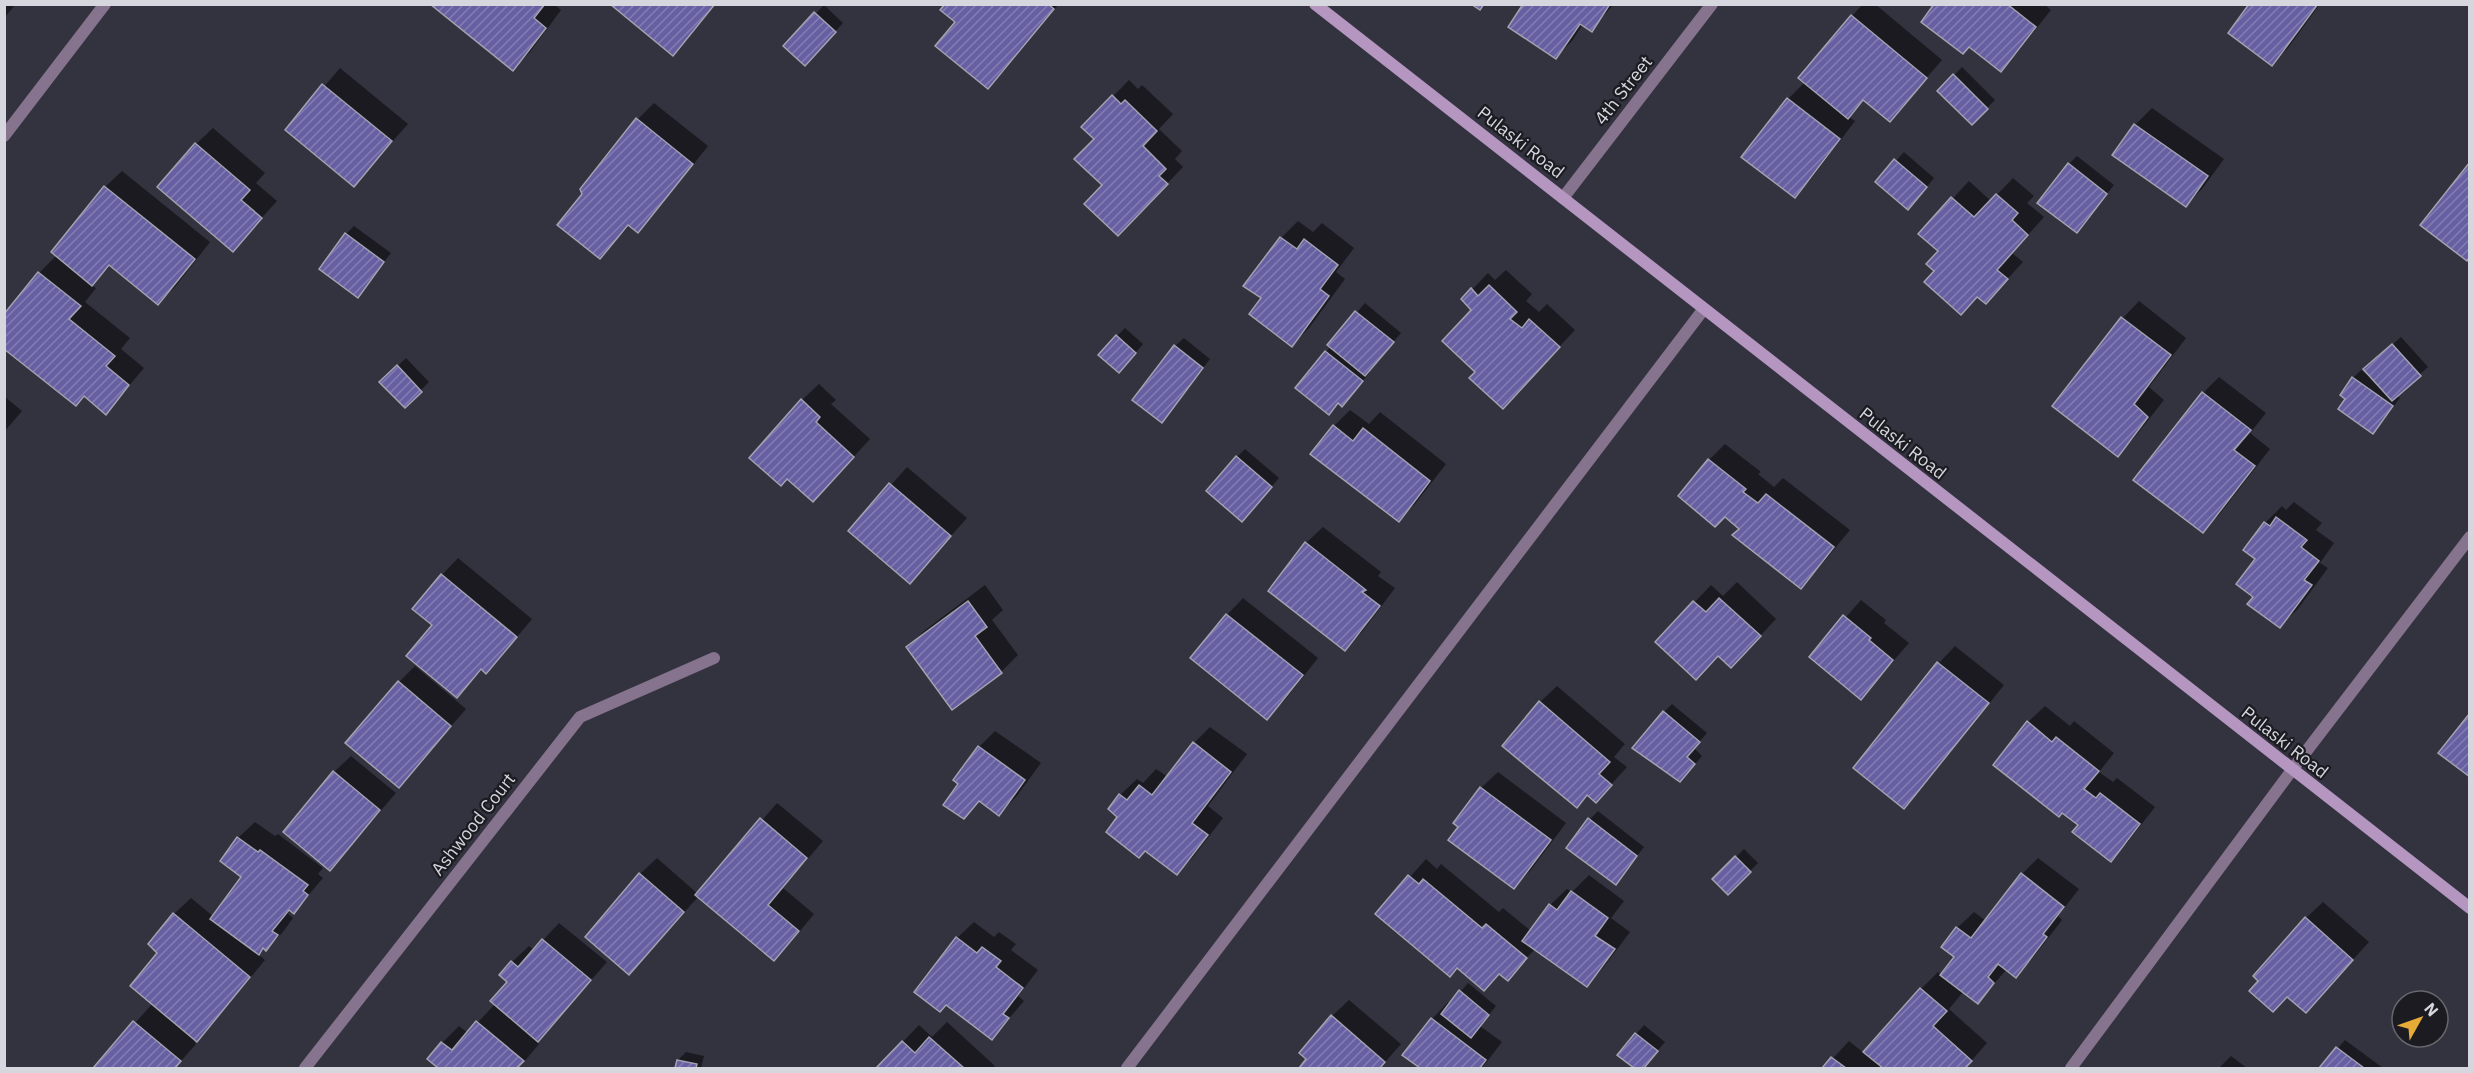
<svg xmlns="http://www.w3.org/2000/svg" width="2474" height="1073" viewBox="0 0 2474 1073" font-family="'IBM Plex Sans',sans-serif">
	<defs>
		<pattern id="building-hatch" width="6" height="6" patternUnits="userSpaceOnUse" patternTransform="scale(1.5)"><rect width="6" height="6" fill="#665fa1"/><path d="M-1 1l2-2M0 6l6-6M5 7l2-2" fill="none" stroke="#827db2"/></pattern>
	</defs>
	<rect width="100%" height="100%" fill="#33323f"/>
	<g fill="#0007">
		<path d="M4 4H16L4 18Z"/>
		<path d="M554 4 561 10 530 52 513 69 431 5Z"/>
		<path d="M612 4H716L673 54Z"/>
		<path d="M946 4H1059L1004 71 988 87Z"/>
		<path d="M1525 4H1614L1591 30 1583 24 1572 41 1556 57Z"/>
		<path d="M1863 4H1875L1942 60 1890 120 1865 99 1848 116 1855 121 1811 179 1795 196 1788 99 1805 82 1852 16Z"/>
		<path d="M1936 4H2044L2051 10 2017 53 2001 70Z"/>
		<path d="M2251 4H2320L2288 48 2271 64Z"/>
		<path d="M824 5 843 23 813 56 785 46Z"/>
		<path d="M1962 67 1995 100 1972 123 1939 91Z"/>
		<path d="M340 68 408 124 354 185 287 130Z"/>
		<path d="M1129 80 1138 89 1142 85 1173 114 1159 129 1182 151 1175 159 1183 167 1135 217 1104 185 1096 139 1083 127Z"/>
		<path d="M654 103 708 146 654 214 638 231 630 225 600 257 638 119Z"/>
		<path d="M2152 108 2224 159 2202 189 2186 205 2115 155 2135 125Z"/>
		<path d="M213 128 265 173 256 183 277 201 233 250 196 144Z"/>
		<path d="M1904 152 1934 178 1916 200 1877 182Z"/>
		<path d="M2077 156 2114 185 2077 231 2069 164Z"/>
		<path d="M122 171 210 242 175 287 158 303 111 265 91 285 96 288 85 302 130 338 121 349 144 368 106 413 4 316 39 273 57 255 105 187Z"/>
		<path d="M2013 178 2034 196 2027 203 2044 217 2012 253 2023 262 2002 285 1936 271 1940 250 1921 233 1969 181 1991 201Z"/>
		<path d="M1298 221 1313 232 1322 223 1354 248 1336 272 1345 279 1309 328 1292 345 1263 298 1245 286 1281 238Z"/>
		<path d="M354 226 391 253 358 296 346 234Z"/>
		<path d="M1506 270 1532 294 1526 301 1539 312 1547 304 1575 330 1519 390 1477 372 1474 310 1463 299 1488 273 1495 280Z"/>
		<path d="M2139 301 2186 338 2149 387 2164 400 2134 438 2118 455 2054 406 2123 318Z"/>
		<path d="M1365 303 1401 333 1368 371 1370 372 1350 397 1339 402 1298 388 1331 346 1329 345Z"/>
		<path d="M1125 328 1143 344 1127 363 1117 336Z"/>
		<path d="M2401 337 2428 367 2396 395 2400 398 2373 432 2347 398 2353 378 2361 370 2370 377 2374 361Z"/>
		<path d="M1184 338 1210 359 1162 421 1175 346Z"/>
		<path d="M406 358 429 382 405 406 381 382Z"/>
		<path d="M2219 377 2266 413 2250 433 2270 449 2219 515 2202 531 2203 393Z"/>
		<path d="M819 384 836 400 831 404 870 439 829 484 802 400Z"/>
		<path d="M4 396 22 411 4 432Z"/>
		<path d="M1350 410 1369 424 1380 412 1446 464 1415 504 1399 520 1334 426Z"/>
		<path d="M1725 444 1761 472 1758 474 1774 487 1783 478 1850 530 1817 570 1801 587 1709 460Z"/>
		<path d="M1245 449 1279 478 1250 512 1237 457Z"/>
		<path d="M907 467 967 518 910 582 850 531Z"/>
		<path d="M2294 502 2322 523 2316 530 2334 543 2320 563 2328 568 2297 610 2280 626 2255 597 2257 559 2265 523 2282 506 2286 510Z"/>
		<path d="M1323 527 1381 572 1378 576 1395 588 1362 632 1345 649 1306 543Z"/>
		<path d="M458 558 532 619 502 655 486 672 483 668 457 696 434 624 442 575Z"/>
		<path d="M1737 582 1776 619 1748 649 1719 654 1657 642 1711 585 1723 596Z"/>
		<path d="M985 585 1003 610 992 620 1018 655 1001 672 952 708 908 647 924 631Z"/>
		<path d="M1243 598 1318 658 1284 701 1267 718 1192 658 1227 615Z"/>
		<path d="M1861 600 1886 620 1884 623 1909 643 1861 698 1811 657Z"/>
		<path d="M1955 646 2004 685 1920 790 1903 807 1855 768 1939 663Z"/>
		<path d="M415 666 466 709 399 786V682Z"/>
		<path d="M1557 686 1625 744 1614 757 1627 767 1596 801 1588 794 1577 806 1540 702Z"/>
		<path d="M1672 704 1707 733 1694 748 1702 756 1688 772 1664 712Z"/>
		<path d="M2045 706 2070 726 2074 721 2114 753 2099 772 2113 782 2117 778 2155 807 2127 843 2110 860 2080 825 2063 811 2028 722Z"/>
		<path d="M1210 727 1247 754 1208 806 1223 818 1193 857 1177 873 1119 817 1120 795 1137 779 1143 783 1156 769 1168 777 1194 743Z"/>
		<path d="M995 731 1041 763 1016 797 999 814 980 800 964 817 960 783 979 747Z"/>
		<path d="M351 756 396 793 330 869 334 772Z"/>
		<path d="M1498 772 1566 823 1530 871 1514 887 1481 788Z"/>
		<path d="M777 803 823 841 783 888 814 914 790 943 774 959 699 896 629 973 640 874 657 858 698 894Z"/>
		<path d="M1598 811 1644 847 1616 883 1590 819Z"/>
		<path d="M255 822 275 836 278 834 323 868 318 874 323 878 294 912 291 909 288 914 293 918 283 932 266 949 264 947 258 954 265 960 213 1023 194 1042 196 1044 175 1068H95L153 1003 159 953 174 914 191 898 214 917 243 877 238 838Z"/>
		<path d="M1744 849 1758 863 1728 893 1714 879Z"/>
		<path d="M2038 858 2079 889 2058 916 2062 920 2032 959 2016 976 2007 969 1978 1002 1964 991 1949 1009 1987 1043 1965 1068H1824L1849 1041 1864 1053 1921 989 1938 972 1942 975 1957 956V928L1974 912 1986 921 2022 874Z"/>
		<path d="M1426 859 1437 869 1441 864 1499 912 1503 908 1531 931 1550 905 1567 889 1572 892 1589 875 1624 901 1611 918 1630 932 1603 968 1587 985 1536 948 1507 979 1501 973 1484 989 1458 967 1377 914Z"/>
		<path d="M2323 902 2369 942 2306 1011V918Z"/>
		<path d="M974 922 994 937 999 932 1016 944 1011 950 1038 970 1018 996 1024 1001 992 1038 957 938Z"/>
		<path d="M559 923 607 962 537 1042 539 1044 519 1068H440L429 1059 442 1043 459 1026 468 1033 495 1004 509 982 512 962 529 946 534 950Z"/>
		<path d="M1468 983 1496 1006 1480 1026 1502 1042 1482 1068H1422L1404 1055 1432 1019 1448 1002 1450 1004Z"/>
		<path d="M1349 1000 1401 1044 1380 1068H1301L1308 1059 1332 1016Z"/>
		<path d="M947 1022 995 1066 993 1068H878L919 1025 932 1037Z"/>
		<path d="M1644 1025 1665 1042 1643 1068H1636L1619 1054Z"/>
		<path d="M2345 1040 2383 1068H2321Z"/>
		<path d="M686 1052 704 1056 701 1068H677L678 1060Z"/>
		<path d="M2231 1056 2247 1068H2219Z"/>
	</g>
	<g fill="url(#building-hatch)" stroke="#a2a2b1" stroke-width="1.5">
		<path d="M430 4H545L534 18 546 28 513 71Z"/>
		<path d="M610 4H715L673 56Z"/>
		<path d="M945 4H1048L1054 9 988 89 935 46 955 22 940 10Z"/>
		<path d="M1471 4H1484L1480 10Z"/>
		<path d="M1523 4H1610L1592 32 1580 24 1556 59 1508 27Z"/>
		<path d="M1934 4H2007L2036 27 2001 72 1969 47 1963 54 1921 22Z"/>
		<path d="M2249 4H2318L2272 66 2228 33Z"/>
		<path d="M814 12 836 32 805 66 783 46Z"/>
		<path d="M1851 15 1927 78 1890 122 1863 100 1848 119 1798 78Z"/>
		<path d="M1953 74 1988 109 1972 125 1937 91Z"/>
		<path d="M322 84 392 141 354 187 285 130Z"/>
		<path d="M1112 95 1121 104 1125 100 1157 131 1143 146 1166 169 1159 176 1168 184 1118 236 1084 204 1102 185 1074 159 1094 139 1081 127Z"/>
		<path d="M1787 98 1840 139 1795 198 1741 157Z"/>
		<path d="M636 118 693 164 638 233 628 225 600 259 557 225 582 194 580 189Z"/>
		<path d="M2134 124 2208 176 2186 207 2112 155Z"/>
		<path d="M195 143 250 190 241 200 262 218 233 252 157 187Z"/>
		<path d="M1894 159 1927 187 1908 210 1875 182Z"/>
		<path d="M2470 162V257L2467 261 2420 225Z"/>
		<path d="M2068 163 2107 194 2077 233 2037 203Z"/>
		<path d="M104 186 195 259 158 305 109 265 92 286 51 252Z"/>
		<path d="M1996 194 2018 213 2012 220 2028 235 1997 270 2008 279 1986 304 1977 297 1961 315 1924 282 1934 271 1926 264 1938 251 1918 234 1951 197 1974 217Z"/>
		<path d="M345 233 384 262 358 298 319 269Z"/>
		<path d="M1280 237 1297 249 1304 239 1338 265 1320 289 1329 296 1292 347 1249 314 1261 298 1243 286Z"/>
		<path d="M38 272 81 306 69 319 115 356 106 366 129 385 106 415 84 396 76 406 4 349V314Z"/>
		<path d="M1489 285 1517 312 1510 319 1522 328 1529 319 1560 347 1503 409 1469 378 1475 372 1442 341 1471 310 1461 299 1471 288 1478 296Z"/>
		<path d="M1355 311 1394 342 1365 376 1327 345Z"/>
		<path d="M2121 317 2171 355 2134 404 2148 417 2118 457 2052 406Z"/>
		<path d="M1116 335 1136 353 1119 373 1098 355Z"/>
		<path d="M2392 344 2421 376 2392 401 2363 369Z"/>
		<path d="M1174 345 1203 368 1162 423 1132 400Z"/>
		<path d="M1325 351 1363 381 1342 407 1338 403 1329 415 1295 388Z"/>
		<path d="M397 365 422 392 405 408 379 382Z"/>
		<path d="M2352 377 2393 406 2373 434 2338 409 2345 399 2340 395Z"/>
		<path d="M2202 392 2251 430 2234 450 2255 466 2203 533 2133 480Z"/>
		<path d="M801 399 820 417 816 422 854 457 813 502 787 479 781 486 749 458Z"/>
		<path d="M1333 425 1353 441 1363 428 1430 481 1399 522 1310 454Z"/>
		<path d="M1236 456 1272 487 1242 522 1206 491Z"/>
		<path d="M1708 459 1746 489 1743 492 1758 503 1766 494 1834 547 1801 589 1732 535 1739 529 1725 517 1715 527 1678 496Z"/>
		<path d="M889 483 951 536 910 584 848 531Z"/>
		<path d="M2276 517 2307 540 2301 547 2319 561 2304 580 2312 585 2280 628 2247 604 2253 597 2236 584 2255 559 2243 550 2264 522 2270 526Z"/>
		<path d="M1305 542 1366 590 1362 592 1380 606 1345 651 1268 591Z"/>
		<path d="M441 574 517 637 486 674 481 669 457 698 406 656 432 625 412 609Z"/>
		<path d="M1719 598 1761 636 1731 668 1718 656 1696 680 1655 642 1693 601 1706 612Z"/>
		<path d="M968 601 987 627 975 636 1002 673 952 710 906 647Z"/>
		<path d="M1226 614 1303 675 1267 720 1190 658Z"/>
		<path d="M1843 615 1871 638 1869 640 1893 660 1861 700 1809 657Z"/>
		<path d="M1937 662 1989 703 1904 809 1853 768Z"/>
		<path d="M398 681 451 726 399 788 345 743Z"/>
		<path d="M1539 701 1610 762 1599 774 1612 785 1596 803 1587 795 1577 808 1502 746Z"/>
		<path d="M1663 711 1700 742 1687 757 1695 764 1680 782 1632 748Z"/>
		<path d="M2470 713V777L2438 753Z"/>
		<path d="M2027 721 2052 742 2056 737 2099 771 2084 789 2096 798 2100 793 2140 824 2111 862 2072 832 2078 825 2062 813 2059 817 1993 765Z"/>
		<path d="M1193 742 1231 772 1192 823 1208 835 1177 875 1145 851 1139 858 1106 832 1117 817 1108 809 1119 794 1127 800 1139 785 1152 795Z"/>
		<path d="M978 746 1025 780 999 816 979 801 964 819 943 805 958 784 953 780Z"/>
		<path d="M333 771 380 810 330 871 283 832Z"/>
		<path d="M1480 787 1551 840 1514 889 1448 840 1458 827 1453 823Z"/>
		<path d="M760 818 807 858 768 905 799 931 774 961 695 895Z"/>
		<path d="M1588 818 1637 856 1616 885 1566 848Z"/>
		<path d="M237 837 258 852 260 850 308 885 303 891 308 895 294 914 289 910 272 931 278 935 266 951 263 948 259 955 210 919 241 877 220 861Z"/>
		<path d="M1735 856 1751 872 1728 895 1712 879Z"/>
		<path d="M639 873 684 912 629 975 585 937Z"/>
		<path d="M2021 873 2064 907 2043 934 2047 937 2016 978 1998 964 1988 977 1994 983 1978 1004 1940 975 1954 957 1941 947 1956 927 1971 938Z"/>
		<path d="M1408 875 1419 884 1423 879 1482 928 1486 924 1527 958 1508 981 1499 974 1484 991 1457 968 1450 977 1375 914Z"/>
		<path d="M1571 891 1608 918 1595 936 1615 949 1587 987 1522 941 1549 904 1557 910Z"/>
		<path d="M173 913 250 977 197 1042 130 986 157 953 148 944Z"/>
		<path d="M2305 917 2353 960 2306 1013 2287 997 2273 1012 2249 991 2258 981 2253 976Z"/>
		<path d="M956 937 977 953 982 947 1001 961 996 967 1023 988 1003 1014 1009 1018 992 1040 946 1005 940 1012 914 992Z"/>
		<path d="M542 939 591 980 538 1042 490 1001 507 982 499 975 511 961 518 967Z"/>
		<path d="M1920 988 1947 1011 1933 1026 1972 1061 1965 1068H1883L1863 1052Z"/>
		<path d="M1459 990 1489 1015 1471 1038 1441 1014Z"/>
		<path d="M1331 1015 1385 1062 1380 1068H1299L1306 1059 1299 1053Z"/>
		<path d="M1431 1018 1486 1060 1480 1068H1420L1402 1055Z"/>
		<path d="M133 1021 181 1061 175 1068H93Z"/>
		<path d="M476 1021 524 1061 517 1068H438L427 1059 441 1042 452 1050Z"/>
		<path d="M1635 1033 1658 1051 1644 1068H1634L1617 1055Z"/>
		<path d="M929 1037 964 1068H876L902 1041 915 1053Z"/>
		<path d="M2336 1047 2364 1068H2319Z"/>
		<path d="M1831 1057 1846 1068H1822Z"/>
		<path d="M677 1060 697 1064 696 1068H675Z"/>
	</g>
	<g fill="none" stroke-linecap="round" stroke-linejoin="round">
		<g stroke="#86738d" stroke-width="12">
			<path d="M4 136 105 4"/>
			<path d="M1563 198 1712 4"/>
			<path d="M305 1068 580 717 714 658"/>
			<path d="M1127 1068 1703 310"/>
			<path d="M2071 1068 2292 770 2470 537"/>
		</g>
		<path stroke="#b596c0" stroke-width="12" d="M1315 4 2470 908"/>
	</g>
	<g text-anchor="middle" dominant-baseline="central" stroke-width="4.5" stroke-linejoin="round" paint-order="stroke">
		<g font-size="18" fill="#d6d6de" stroke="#1b1b21">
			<text transform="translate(1623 90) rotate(-52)">4th Street</text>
			<text transform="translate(1521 142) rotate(38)">Pulaski Road</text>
			<text transform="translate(1903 443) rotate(38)">Pulaski Road</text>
			<text transform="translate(2285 742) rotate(38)">Pulaski Road</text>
			<text transform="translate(473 824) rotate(-52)">Ashwood Court</text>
		</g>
	</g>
	<rect width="2474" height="1073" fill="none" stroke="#d6d6de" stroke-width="12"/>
	<g transform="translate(2420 1019) rotate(50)"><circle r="28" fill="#1b1b21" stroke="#66666d" stroke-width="1.5"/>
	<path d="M0-4.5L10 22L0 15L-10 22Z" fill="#e7ac36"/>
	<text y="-9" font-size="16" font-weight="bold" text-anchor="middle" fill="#d6d6de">N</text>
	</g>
</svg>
